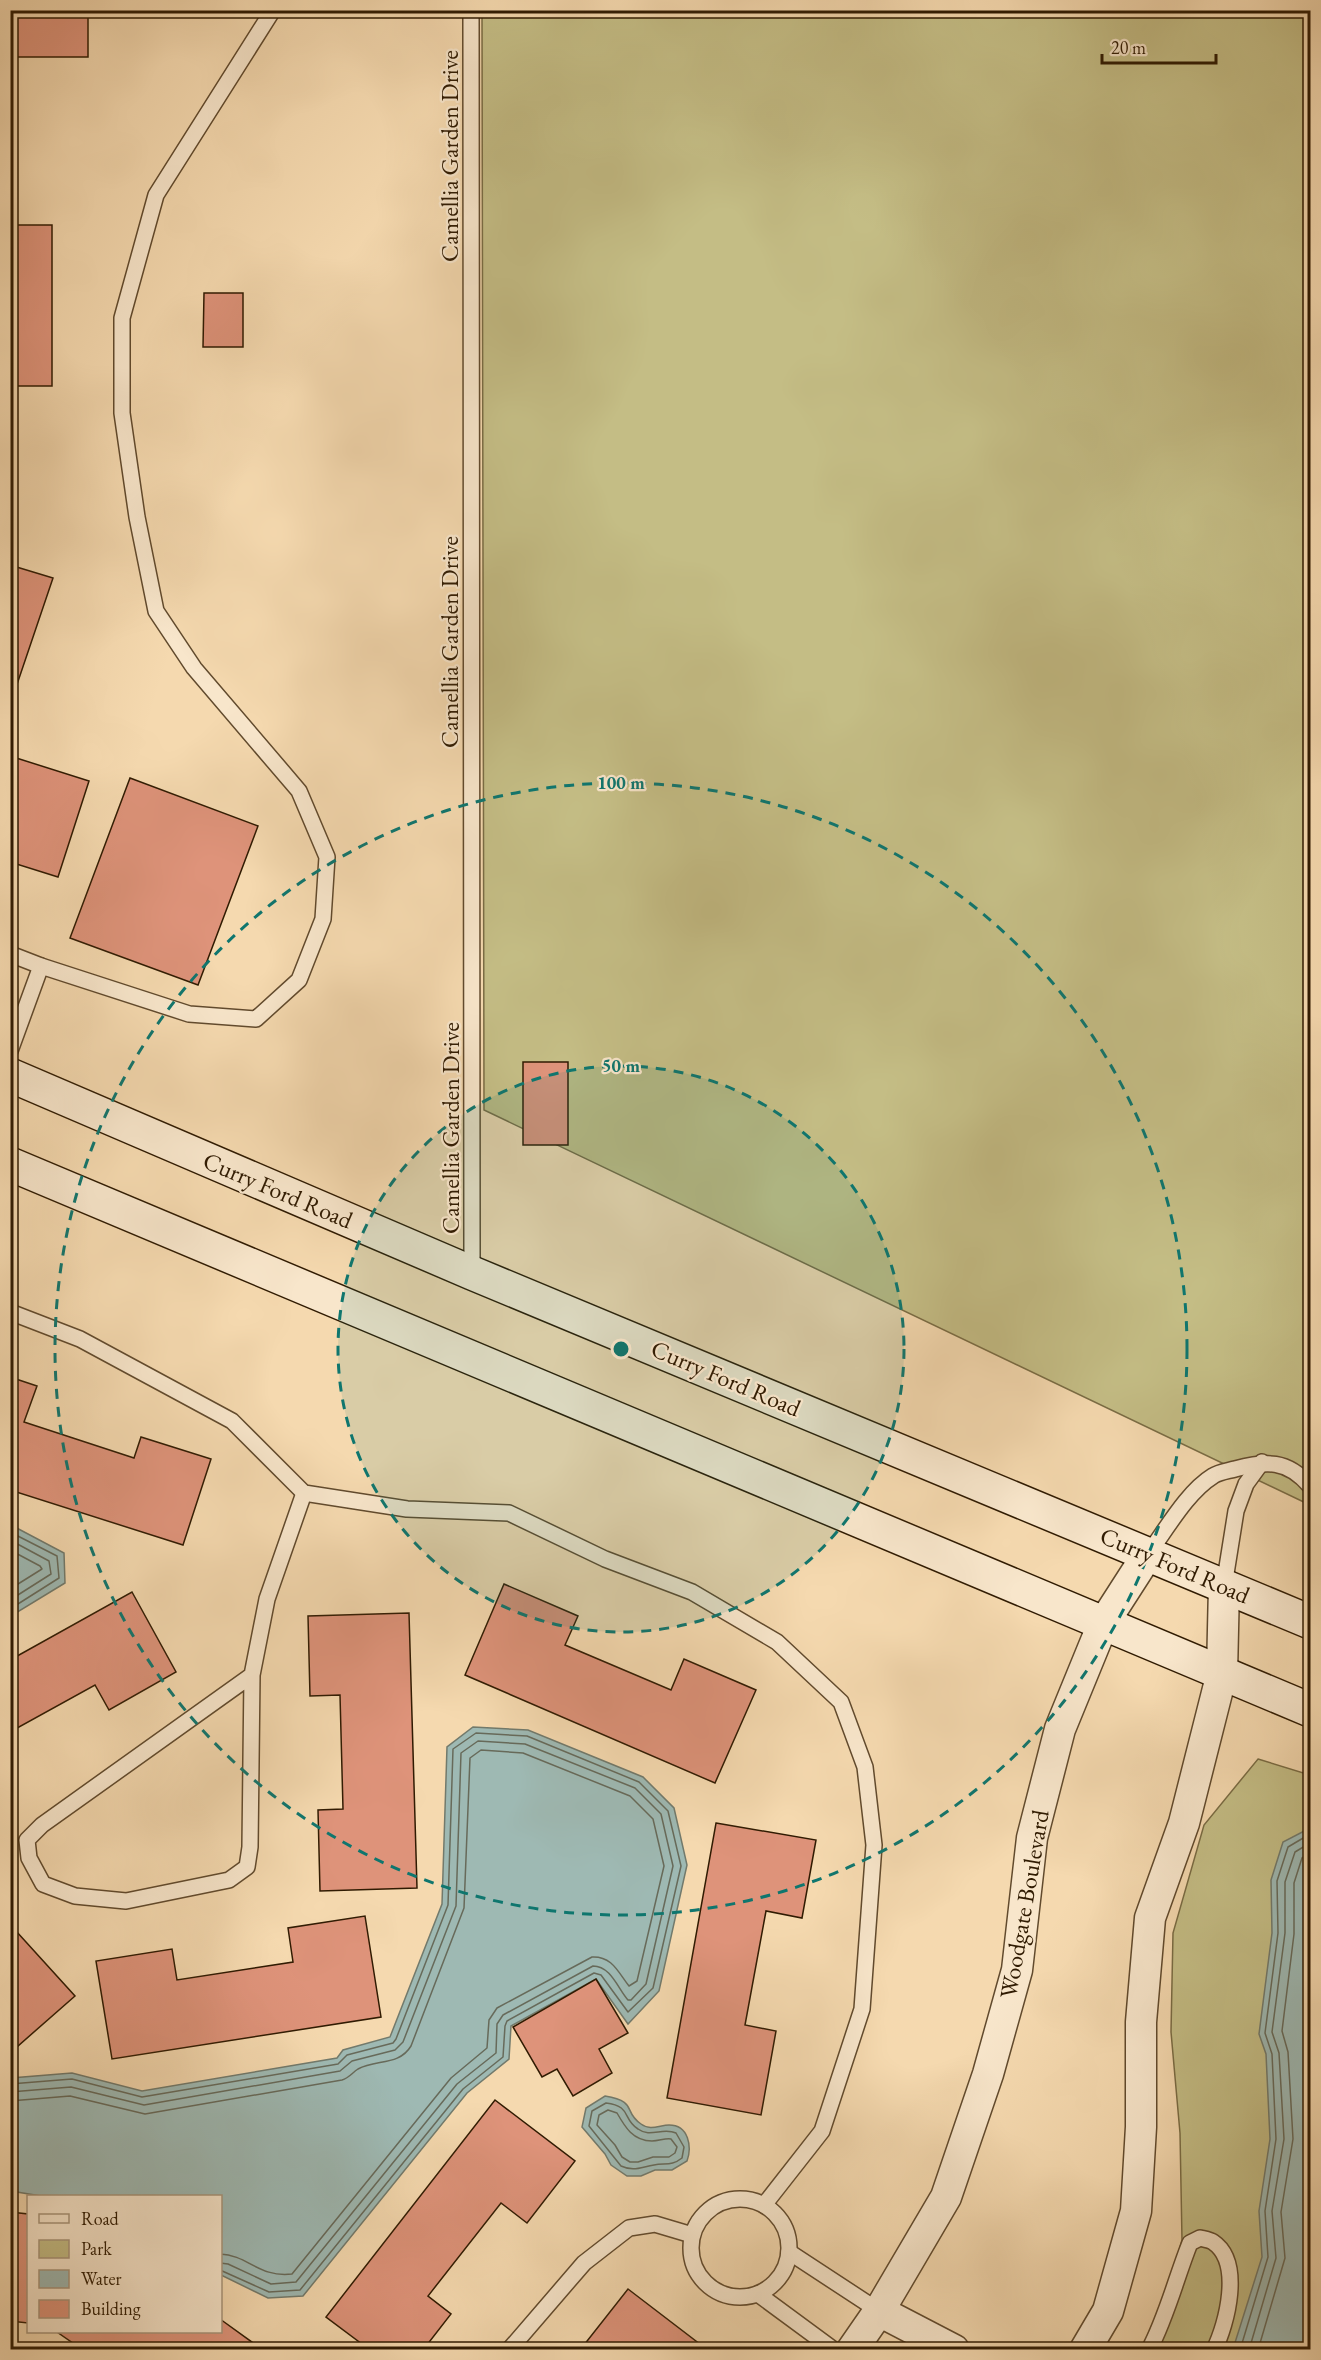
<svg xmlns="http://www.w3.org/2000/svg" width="1321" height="2360" viewBox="0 0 1321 2360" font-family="'EB Garamond',serif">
	<rect width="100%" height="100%" fill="#f5d9af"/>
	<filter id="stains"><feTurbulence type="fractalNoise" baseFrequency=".00333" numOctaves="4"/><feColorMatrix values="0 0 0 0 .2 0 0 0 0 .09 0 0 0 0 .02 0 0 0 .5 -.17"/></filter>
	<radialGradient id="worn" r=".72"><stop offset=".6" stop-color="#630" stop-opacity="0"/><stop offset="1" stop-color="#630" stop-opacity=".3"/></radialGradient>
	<g fill="#c4bd85" stroke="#7a6c44" stroke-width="1.5">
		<path d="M482 11H1310V1505L484 1110Z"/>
		<path d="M1258 1759 1310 1775V2349L1145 2350 1158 2325 1182 2240 1180 2133 1171 2032 1173 1933 1204 1825Z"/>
	</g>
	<g fill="#9eb9b3" stroke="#727a6c" stroke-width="1.5">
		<path d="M11 1525 64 1553 65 1583 11 1616Z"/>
		<path d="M473 1727 528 1730 643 1777 674 1808 687 1865 659 1991 628 2024 596 1979 511 2026 509 2059 467 2093 303 2296 268 2298 221 2275 220 2196H41L11 2191V2078L72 2073 142 2091 337 2058 343 2050 390 2037 442 1904 447 1747Z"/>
		<path d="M1310 1828V2349H1233L1262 2257 1259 2211 1270 2139 1266 2054 1259 2034 1272 1933 1271 1880 1283 1842Z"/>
		<path d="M605 2096C639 2102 622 2111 641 2124 650 2131 660 2125 669 2125 689 2125 692 2147 687 2161L672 2170H655L641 2176H627L611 2165 605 2154 582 2127 586 2108Z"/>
	</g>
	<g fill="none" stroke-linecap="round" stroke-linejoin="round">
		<g stroke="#676a5a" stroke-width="1.5">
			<path d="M10 1532 57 1556 59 1578 10 1609"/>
			<path d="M10 1540 49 1561 51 1574 10 1600"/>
			<path d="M10 1550 40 1566 42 1569 10 1589"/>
			<path d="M10 2084 72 2079 142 2097 338 2064 347 2055 393 2043 396 2039 448 1905 453 1749 476 1733 527 1736 639 1782 668 1811 681 1866 653 1988 628 2012 601 1975 594 1973 507 2021 505 2026 503 2057 463 2089 300 2290 269 2292 220 2270"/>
			<path d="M10 2092 71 2087 144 2105 340 2071 352 2061 395 2050 403 2042 456 1906 461 1753 478 1741 525 1744 635 1788 661 1814 673 1866 646 1984 631 2000H628C618 1989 611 1966 593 1966L503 2015 497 2024 496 2053 457 2084 296 2282 271 2284 228 2264 220 2263"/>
			<path d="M10 2101 70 2096 145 2114 342 2080C349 2078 352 2073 358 2069 376 2059 399 2066 411 2046L464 1908 470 1758 481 1750 523 1753 630 1796 653 1819 664 1866 637 1981 629 1986C618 1972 612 1956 592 1957L497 2008 489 2020 487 2048 451 2078 292 2274C259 2278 248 2255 220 2254"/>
			<path d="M606 2103C632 2106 622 2119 638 2129 650 2138 663 2127 676 2133L684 2147 682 2158C672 2166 666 2163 654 2165 641 2167 634 2172 621 2166L589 2126 592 2111Z"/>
			<path d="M608 2110 617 2113C625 2127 633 2141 652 2141 659 2141 665 2138 671 2139L677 2147 675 2153 669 2157H653L638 2162H630L622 2157 615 2145 597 2125 599 2115Z"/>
			<path d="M1240 2350 1268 2257 1265 2211 1276 2139 1272 2054 1265 2033 1278 1933 1277 1881 1288 1847 1310 1834"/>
			<path d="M1249 2350 1276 2258 1272 2211 1284 2139 1279 2053 1272 2032 1285 1933V1882L1295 1852 1310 1843"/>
			<path d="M1258 2350 1285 2258 1281 2212 1293 2139 1288 2052 1282 2031 1294 1934V1883L1302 1858 1310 1853"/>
		</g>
	</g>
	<g fill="#de937a" stroke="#301b02" stroke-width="1.5">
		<rect x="10" y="10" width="78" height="47"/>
		<rect x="10" y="225" width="42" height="161"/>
		<path d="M204 293H243V347H203Z"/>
		<path d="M10 565 53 578 10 705Z"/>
		<path d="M10 756 89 781 58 877 10 862Z"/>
		<path d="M130 778 258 826 198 985 70 938Z"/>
		<rect x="523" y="1062" width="45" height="83"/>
		<path d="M10 1377 37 1386 24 1422 134 1458 141 1437 211 1459 183 1545 10 1490Z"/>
		<path d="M504 1584 578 1616 565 1645 671 1690 684 1659 756 1690 715 1783 465 1675Z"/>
		<path d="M132 1592 176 1672 109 1710 95 1685 10 1732V1660Z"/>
		<path d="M409 1613 417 1888 320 1891 318 1810 343 1809 340 1695 310 1696 308 1616Z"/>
		<path d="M716 1823 816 1840 802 1918 766 1911 745 2025 776 2031 761 2115 667 2098Z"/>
		<path d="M365 1916 381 2017 112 2059 96 1961 172 1949 177 1980 293 1962 288 1928Z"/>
		<path d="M16 1931 75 1996 10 2053V1936Z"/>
		<path d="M596 1979 628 2033 599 2049 612 2073 573 2096 557 2069 542 2077 513 2027Z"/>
		<path d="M495 2100 575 2161 527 2223 501 2203 428 2296 451 2314 423 2350H370L326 2317Z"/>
		<path d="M10 2212 28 2214V2323L10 2321Z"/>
		<path d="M628 2289 705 2348 704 2350H580Z"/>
		<path d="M220 2319 263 2350H151L142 2343 137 2350H83L57 2332H220Z"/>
	</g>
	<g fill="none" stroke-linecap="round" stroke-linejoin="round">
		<g stroke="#614a2d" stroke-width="18">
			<g id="service">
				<path d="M471 10 472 1273"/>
				<path d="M10 954 41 966 189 1014 256 1019 299 980 323 919 327 857 299 791 194 668 156 611 137 517 122 413V318L156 195 273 10"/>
				<path d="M10 1051 41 966"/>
				<path d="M10 1312 80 1339 232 1421 304 1493 407 1509 509 1513 605 1559 692 1592 777 1642 841 1702 865 1767 874 1845 862 2009 822 2131 764 2205"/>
				<path d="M1148 1554C1166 1530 1187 1492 1213 1476 1219 1472 1228 1471 1235 1469 1266 1461 1287 1459 1310 1486"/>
				<path d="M1224 1586 1236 1511 1246 1484 1262 1462"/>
				<path d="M252 1675 250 1847 247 1867 229 1880 126 1901 75 1896 43 1884 29 1858 27 1840 42 1825 252 1675 267 1599 304 1493"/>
				<circle cx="740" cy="2248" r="49"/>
				<path d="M789 2252 879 2311"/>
				<path d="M758 2294 834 2350"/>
				<path d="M509 2350 584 2263 629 2228 655 2224 692 2235"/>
				<path d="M1149 2350C1167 2316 1176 2278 1190 2243L1200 2238C1204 2239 1210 2240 1213 2242 1243 2262 1227 2324 1214 2350"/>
			</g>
		</g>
		<g stroke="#614a2d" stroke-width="33">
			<g id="minor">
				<path d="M879 2311 954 2350"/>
				<path d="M852 2350 879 2311 946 2197 988 2074 1017 1970 1032 1838 1060 1729 1103 1624 1148 1554"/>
				<path d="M1085 2350 1108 2311 1136 2211 1141 2127V2022L1150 1918 1184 1823 1222 1673 1224 1586"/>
			</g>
		</g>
		<g stroke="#301b02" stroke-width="36">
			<g id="secondary">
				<path d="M10 1075 472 1273 1310 1622"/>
				<path d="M10 1164 1310 1710"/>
			</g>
		</g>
		<use href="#service" stroke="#f8e6cb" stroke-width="15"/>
		<use href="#minor" stroke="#f8e6cb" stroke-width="30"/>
		<use href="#secondary" stroke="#f8e6cb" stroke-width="33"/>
	</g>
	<circle cx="621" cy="1349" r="283" fill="#0f766e" fill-opacity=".12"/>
	<g fill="none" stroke="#0f766e" stroke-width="3" stroke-dasharray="10 8">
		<circle cx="621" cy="1349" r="283"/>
		<circle cx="621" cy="1349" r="566"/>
	</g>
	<g text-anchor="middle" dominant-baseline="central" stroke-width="4.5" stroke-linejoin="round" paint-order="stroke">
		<g font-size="24" fill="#301b02" stroke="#f8e6cb">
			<text transform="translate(449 156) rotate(-90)">Camellia Garden Drive</text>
			<text transform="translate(449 642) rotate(-90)">Camellia Garden Drive</text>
			<text transform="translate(450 1128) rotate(-90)">Camellia Garden Drive</text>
			<text transform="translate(278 1190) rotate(23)">Curry Ford Road</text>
			<text transform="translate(726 1378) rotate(23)">Curry Ford Road</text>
			<text transform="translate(1175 1565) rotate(23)">Curry Ford Road</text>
			<text transform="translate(1024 1904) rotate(-80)">Woodgate Boulevard</text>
		</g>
	</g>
	<circle cx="621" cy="1349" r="9" fill="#0f766e" stroke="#f8e6cb" stroke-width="3"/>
	<g font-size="18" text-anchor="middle" font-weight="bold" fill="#0f766e" stroke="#f8e6cb" stroke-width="4.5" stroke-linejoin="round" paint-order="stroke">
		<text x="621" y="789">100 m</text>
		<text x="621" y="1072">50 m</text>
	</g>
	<rect width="1321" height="2360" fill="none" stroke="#f5d9af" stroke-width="36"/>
	<rect x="12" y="12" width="1297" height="2336" fill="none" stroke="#301b02" stroke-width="3"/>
	<rect x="18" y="18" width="1285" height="2324" fill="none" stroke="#301b02" stroke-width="1.5"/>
	<rect x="27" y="2195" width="195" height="138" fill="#f8e6cb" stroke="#a8957b" stroke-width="1.5"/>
	<rect x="39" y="2214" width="30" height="9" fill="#f8e6cb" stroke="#a8957b" stroke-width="1.5"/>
	<text x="81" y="2225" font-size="18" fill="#301b02">Road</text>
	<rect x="39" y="2240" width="30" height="18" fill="#c4bd85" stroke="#a8957b" stroke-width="1.5"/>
	<text x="81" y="2255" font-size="18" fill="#301b02">Park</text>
	<rect x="39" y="2270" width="30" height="18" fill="#9eb9b3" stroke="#a8957b" stroke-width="1.5"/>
	<text x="81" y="2285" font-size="18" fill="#301b02">Water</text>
	<rect x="39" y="2300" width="30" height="18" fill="#de937a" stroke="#a8957b" stroke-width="1.5"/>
	<text x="81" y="2315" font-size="18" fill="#301b02">Building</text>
	<path d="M1102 54v9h114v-9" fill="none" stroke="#301b02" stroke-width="3"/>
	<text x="1111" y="54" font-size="18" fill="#301b02" stroke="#f8e6cb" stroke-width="4.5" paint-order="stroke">20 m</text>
	<rect width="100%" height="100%" filter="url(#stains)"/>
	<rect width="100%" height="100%" fill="url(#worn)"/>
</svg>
